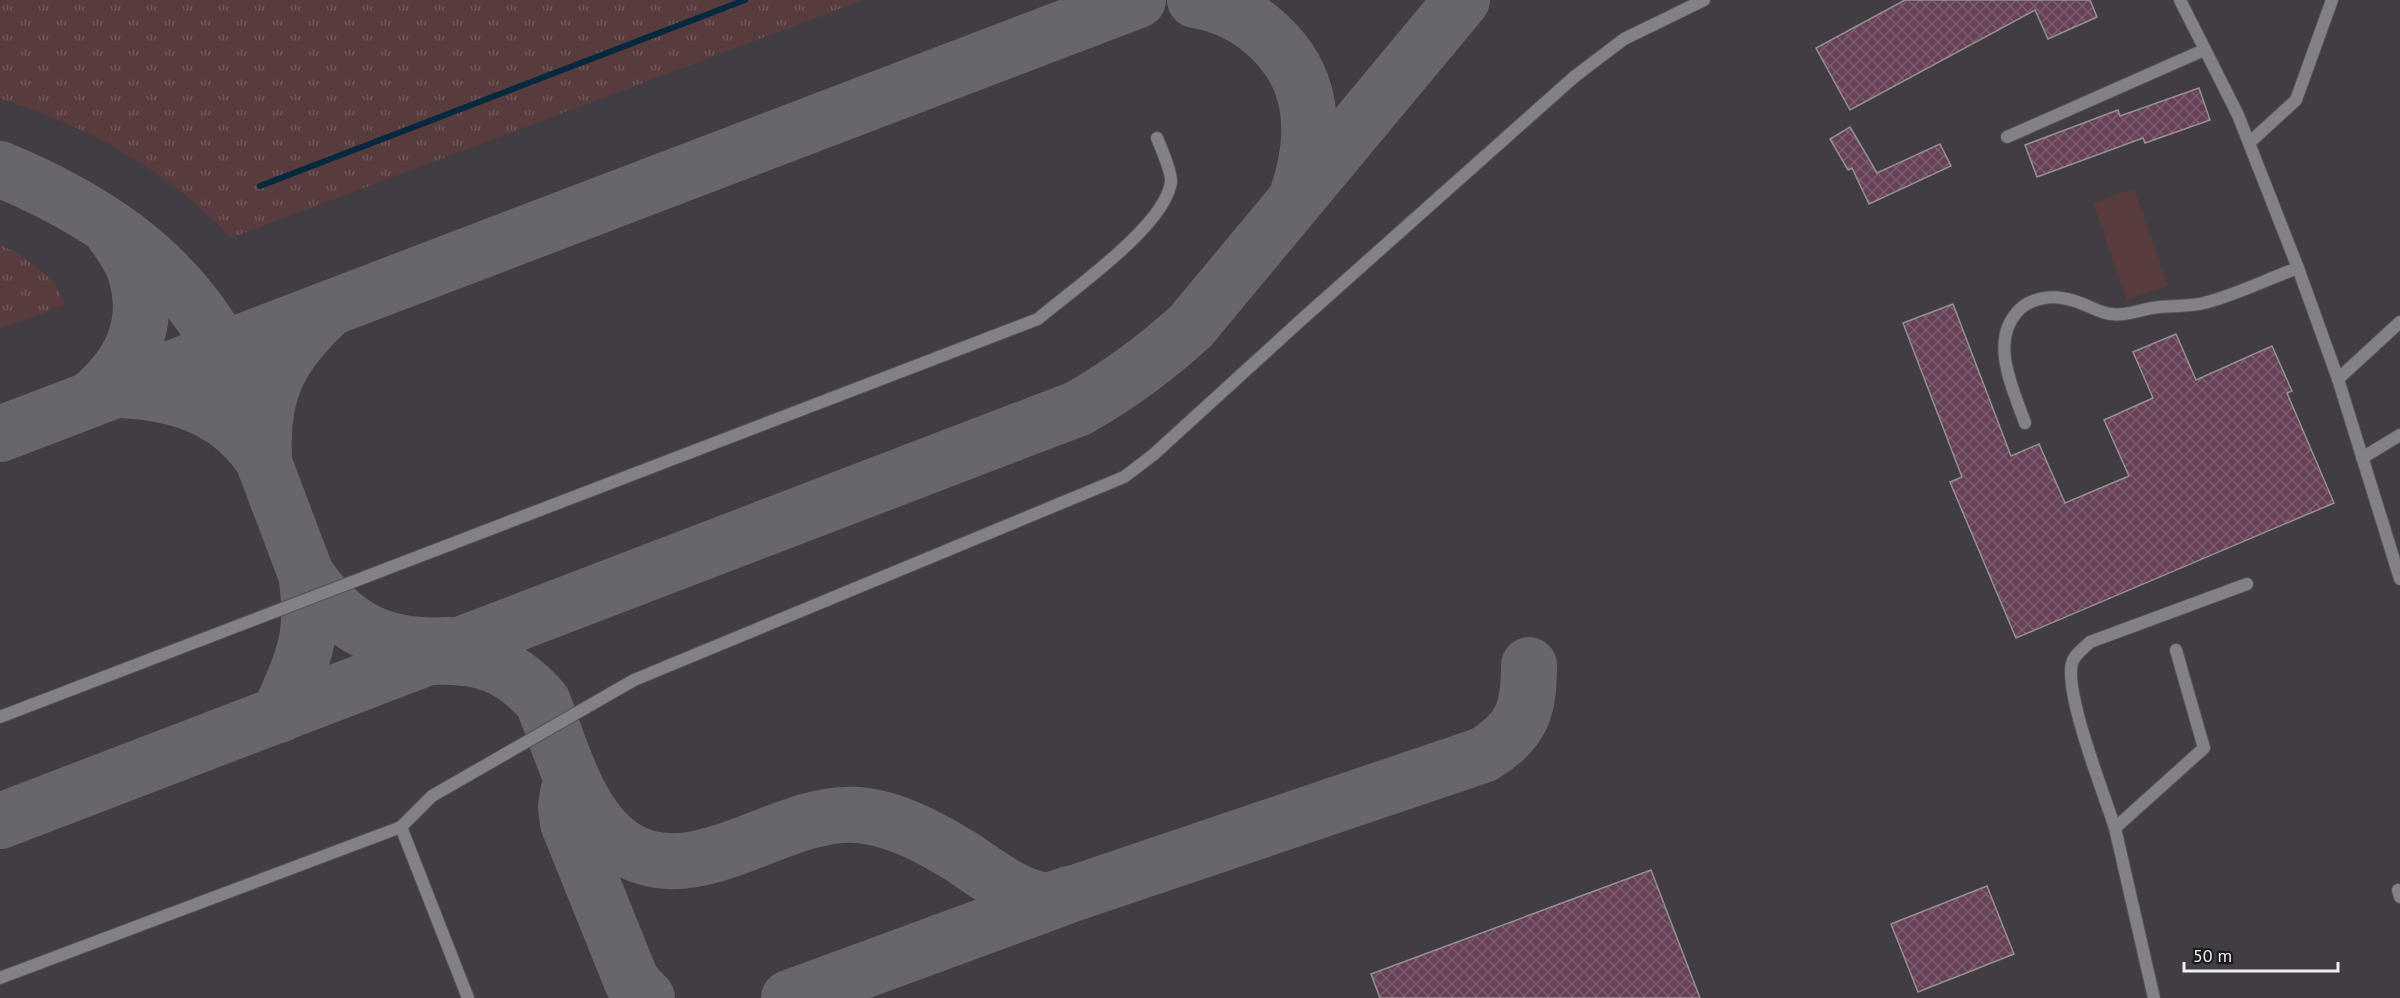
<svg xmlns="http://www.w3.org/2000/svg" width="2400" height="998" viewBox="0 0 2400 998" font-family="'PT Sans',sans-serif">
	<defs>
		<pattern id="grass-tufts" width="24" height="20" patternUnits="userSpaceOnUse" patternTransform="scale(1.5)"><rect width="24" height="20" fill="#573c3b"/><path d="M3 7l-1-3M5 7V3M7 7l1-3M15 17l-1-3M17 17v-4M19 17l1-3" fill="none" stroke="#6f5858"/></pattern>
		<pattern id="building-cross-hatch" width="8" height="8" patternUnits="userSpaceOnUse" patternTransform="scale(1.5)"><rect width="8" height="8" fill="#674156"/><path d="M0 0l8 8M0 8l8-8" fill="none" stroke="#7d5d6f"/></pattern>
	</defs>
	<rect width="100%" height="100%" fill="#363437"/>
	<rect fill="#423c45" x="0" y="0" width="2400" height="998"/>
	<g fill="url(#grass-tufts)">
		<path d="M0 0H863L231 238C170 171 86 125 0 99Z"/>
		<path d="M0 245 18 253 54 281 65 305 0 329Z"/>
	</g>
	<path fill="#573c3b" d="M2134 188 2168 286 2127 300 2093 203Z"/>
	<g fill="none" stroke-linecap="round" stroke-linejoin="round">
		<path stroke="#032840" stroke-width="6" d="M260 186 745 0"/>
		<g stroke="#68666a" stroke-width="56">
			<path d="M1195 0C1248 8 1297 50 1307 104 1313 136 1307 168 1296 199"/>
			<path d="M0 169C89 206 168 256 218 341L306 574C316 635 303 660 279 715"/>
			<path d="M118 390C174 392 225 407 259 454"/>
			<path d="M91 399C130 366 151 326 136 274 132 259 122 246 113 233"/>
			<path d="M0 434 1138 0"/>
			<path d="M264 452C261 389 282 353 327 311"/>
			<path d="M306 574C343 629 384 649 450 645"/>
			<path d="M433 657C481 655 511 665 543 702 561 749 578 817 623 847 696 894 780 809 858 815 895 818 931 838 962 857 985 872 1019 900 1047 900 1054 900 1062 896 1069 894"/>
			<path d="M568 793 566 807 568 823 632 982 647 998"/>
			<path d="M0 821 1079 408C1121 384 1156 358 1191 326L1462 0"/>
			<path d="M789 998 1072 894 1483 755C1523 731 1529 709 1529 665"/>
		</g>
	</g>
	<g fill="url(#building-cross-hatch)" stroke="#959092" stroke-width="1.5">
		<path d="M1905 0H2090L2097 17 2048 39 2035 10 1850 110 1816 48Z"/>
		<path d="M2199 88 2210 120 2145 143 2143 138 2037 177 2025 145 2118 110 2120 116Z"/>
		<path d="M1850 127 1877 173 1940 144 1951 166 1869 204 1852 168 1848 170 1830 139Z"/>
		<path d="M1953 304 2011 456 2039 444 2065 503 2129 476 2104 420 2153 398 2133 352 2176 334 2196 380 2272 346 2292 391 2287 393 2334 503 2016 638 1950 482 1962 477 1903 323Z"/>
		<path d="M1651 870 1700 998H1380L1371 974Z"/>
		<path d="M1987 886 2014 954 1918 992 1891 924Z"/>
	</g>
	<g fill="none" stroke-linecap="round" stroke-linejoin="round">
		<g stroke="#545255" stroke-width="14">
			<g id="service">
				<path d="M2180 0 2238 115 2298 268 2338 379 2400 579"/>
				<path d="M2007 137 2204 50"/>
				<path d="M2249 143 2296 100 2332 0"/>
				<path d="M2338 379 2400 322"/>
				<path d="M2025 423C2013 388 1988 340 2020 309 2032 298 2052 295 2067 299 2089 303 2100 317 2123 314 2135 313 2147 308 2159 307 2175 305 2189 307 2204 303 2236 295 2267 279 2298 268"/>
				<path d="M2362 458 2400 435"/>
				<path d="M0 717 1038 319C1073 289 1165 226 1171 182 1172 172 1161 148 1157 138"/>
				<path d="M401 827 468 998"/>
				<path d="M2115 828C2104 794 2064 693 2072 663 2074 655 2084 648 2090 642L2247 584"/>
				<path d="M2398 890 2400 897"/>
				<path d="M0 978 401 827 432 796 634 680 1124 477 1153 455 1300 321 1574 77 1624 39 1704 0"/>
				<path d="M2154 998 2115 828 2204 748 2176 650"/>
			</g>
		</g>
		<use href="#service" stroke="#848186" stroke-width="12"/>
	</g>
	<path d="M2184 962v9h154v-9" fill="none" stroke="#efeef0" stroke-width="3"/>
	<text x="2193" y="962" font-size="18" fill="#efeef0" stroke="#1d1c1d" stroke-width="4.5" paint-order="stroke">50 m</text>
</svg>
